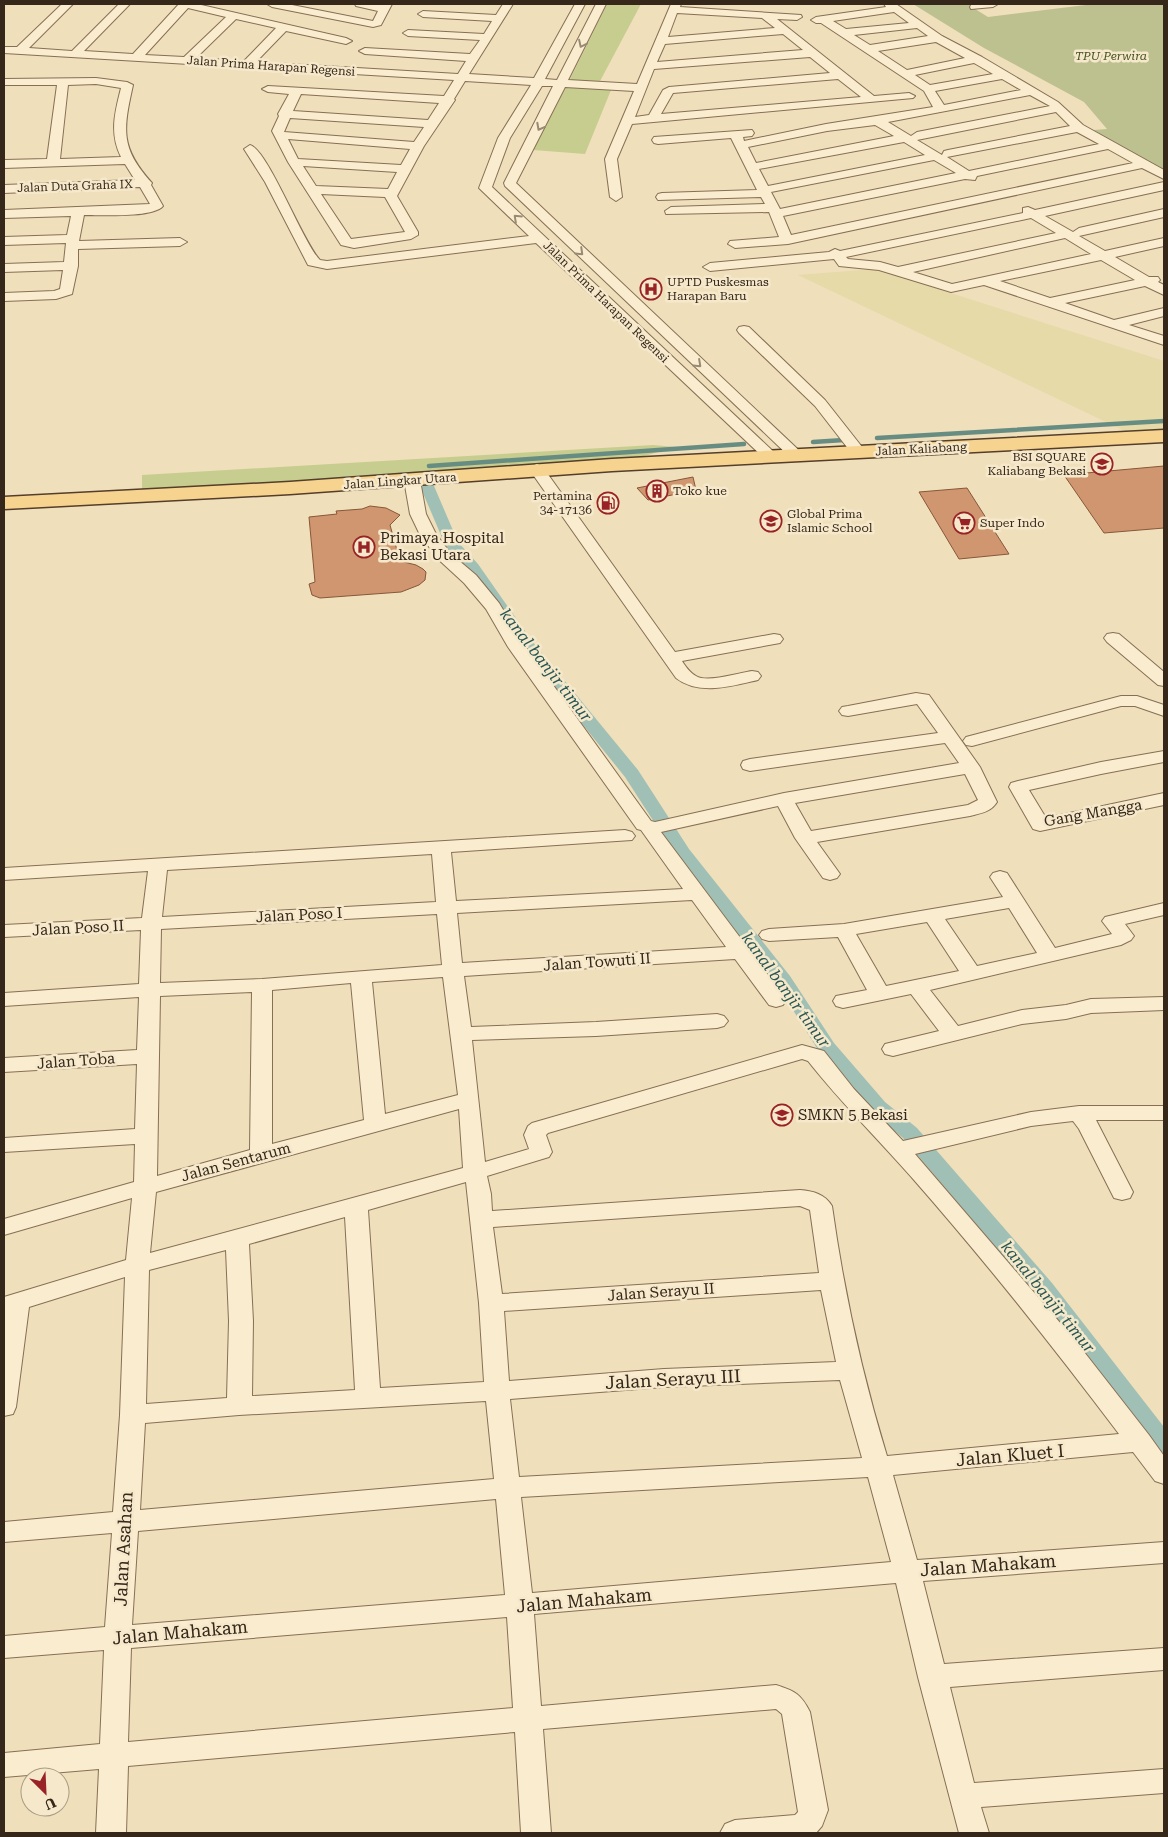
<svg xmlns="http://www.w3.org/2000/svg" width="1168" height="1837" viewBox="0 0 1168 1837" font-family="'Roboto Serif',serif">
	<rect width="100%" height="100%" fill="#efdfbb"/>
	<path fill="#e5daa8" d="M875 269 1164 361V430L1127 432 798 275Z"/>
	<g fill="#c7cd8f">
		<path d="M607 4H641L599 83 569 81Z"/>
		<path d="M566 87 611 90 585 154 533 150Z"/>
		<path d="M653 445 676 447 612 465 142 496V475Z"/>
	</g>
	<path fill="#bcc18f" d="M913 4H967L988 17 1094 4H1164V175L1081 131 1107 129 1084 102 984 48Z"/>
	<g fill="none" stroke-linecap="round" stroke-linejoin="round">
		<g stroke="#678d83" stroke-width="4.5">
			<path d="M877 438 1164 421"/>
			<path d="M813 442 844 440"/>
			<path d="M429 466 744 444"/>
		</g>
		<path fill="#a0c0b6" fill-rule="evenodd" d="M427 482 432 483 434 486 458 542 478 564 532 641 638 770 689 849 790 976 834 1043 885 1102 917 1128 1052 1283 1164 1427V1453L1156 1450 1036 1295 903 1138 871 1112 820 1053 776 983 676 856 625 777 520 647 468 570 446 547 420 486 422 483Z"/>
	</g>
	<g fill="#cf966f" stroke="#87573a">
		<path d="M1164 466V528L1104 533 1064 475Z"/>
		<path d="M693 477 696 490 648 500 637 488Z"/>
		<path d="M967 488 1009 554 959 559 919 492Z"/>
		<path d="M370 506 386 508 400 515 390 525 400 561 416 565 423 569 426 572 425 580 419 585 401 592 320 598 312 595 309 584 315 582 309 517 337 514 336 511 362 509Z"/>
	</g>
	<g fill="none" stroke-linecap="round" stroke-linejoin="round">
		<g stroke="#876f55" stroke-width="2">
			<g id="minor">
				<path d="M62 4H73L29 48 72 51 119 4H130L84 51 133 54 179 4H197L346 38 352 41 346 44 286 31 256 62 458 74 466 61 365 54 359 51 365 48 470 54 480 40 408 36 403 33 408 30 484 34 492 21 423 17 418 14 423 11 496 15 503 4H513L469 74 534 78 575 4H585L545 79 557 80 596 4H606L568 80 637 84 671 4H681L680 7 801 15 802 17 797 20 777 19 874 96 909 93 915 96 913 98 632 124 617 159 622 197 616 201 610 197 605 159 634 91 565 87 516 183 805 456 802 459H792L505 186 504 183 553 86H542L510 138 492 187 776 454 779 457 776 460H766L536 243 327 269 308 265 265 182 244 149 250 145C268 150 303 243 320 260L327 261 529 236 479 188 498 138 531 85 465 81 454 99 455 100 424 146 397 196 418 232V235L411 239 354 248 341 245 288 162 272 131 279 116 278 114 289 94 268 92 262 89 268 86 444 96 454 80 4 53V47H17ZM188 8 226 17 184 57 145 55ZM677 13 762 18 775 28 668 37ZM236 19 276 28 244 61 196 58ZM783 34 803 50 657 62 665 44ZM810 57 830 73 669 87 663 90 649 115 635 117 654 69ZM838 79 861 97 661 114 673 93ZM301 94 439 103 428 120 293 111ZM290 118 424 127 414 142 284 132ZM288 139 410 149 401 165 298 159ZM303 166 397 172 388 189 316 186ZM321 194 385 197 405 232 351 239Z"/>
				<path d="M267 4H287L373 21 378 11 356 6 355 4H392L381 25 373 27 272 7Z"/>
				<path d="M884 4H896L942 36 982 57 1058 102 1083 125 1164 170V179L1142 168 788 244 735 248 728 244 730 241 779 237 769 212 666 214 665 211 671 207 765 204 761 197 658 200 656 197 658 194 662 193 757 190 731 138 658 144 654 143 652 140 654 137 752 130 754 133 752 136 743 137 744 141 826 124 933 107 924 91 821 23H816L811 20 816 17 886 7ZM894 12 909 23 846 29 833 21ZM917 28 928 36 870 45 854 35ZM936 42 965 58 907 70 878 51ZM974 63 993 74 930 85 915 75ZM1002 79 1021 90 944 105 935 91ZM1030 95 1050 106 917 132 911 136 888 122ZM1056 112 1070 126 948 150 944 151 942 155 917 140ZM875 125 894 136 756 163 748 147 827 131ZM1077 132 1099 144 969 171 947 157ZM904 142 925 155 768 186 759 169ZM1108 149 1133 163 791 235 783 216 965 179 975 180 977 176ZM934 160 956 173 780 209 771 192Z"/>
				<path d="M975 4H998L993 7 971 9 970 7 971 5Z"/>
				<path d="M96 78 127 82 133 85C123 130 120 148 152 183L151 185 163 206C153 218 101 215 84 215L79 241 180 238 187 242 180 246 78 249V266L72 294 56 299 4 301V293L54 291 60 289 63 270 4 272V264L64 262 66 243 4 245V237L67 235 71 216 4 218V210L150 204 140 187 4 193V185L135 180 125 164 4 168V160L47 159 57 85H4V79ZM96 84 121 88C115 112 109 133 121 157L60 159 68 85Z"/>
				<path d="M1164 182V190L1045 216 1073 232 1079 228 1164 209V217L1079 236 1105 251 1164 238V246L1115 257 1149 277H1158L1160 280 1158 282 1164 285V295L1145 286 1065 303 1114 320 1164 308V316L1129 325 1164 336V345L984 285 951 292 879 270 839 266 834 259 710 271 703 267 710 263 829 252 835 249 840 251 1023 213V208L1028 207 1035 210ZM1031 218 1056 233 898 267 880 262 848 259 846 257ZM1065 238 1091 254 952 284 913 272ZM1101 260 1135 280 1050 298 1000 281Z"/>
				<path d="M744 326 749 327 825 400 866 452 863 455H853L815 406 739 333 737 330 739 327Z"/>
				<path d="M537 464 542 466 675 652 774 634 780 635 783 639 780 643 682 661C686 667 689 672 696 676 707 683 738 673 752 671L758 672 761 676 758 680C732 686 699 696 676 678L529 469 532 466Z"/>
				<path d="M412 475 417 477 420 480 426 514 436 534 451 554 476 575 499 603 525 646 651 821 655 822 784 793 959 763 945 743 750 771 743 769 741 765 743 761 750 759 938 733 917 704 848 716 842 715 839 711 842 707 848 706 916 693 929 695 980 767 997 802C991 812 981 813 970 816L817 842 840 874 837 878 830 880 823 878 795 838 778 806 661 832 783 995 786 1000 783 1005 776 1007 769 1005 735 959 464 976 471 1027 596 1022 717 1014 724 1016 728 1021 724 1026 717 1028 596 1036 472 1040 485 1162 529 1149 524 1135 528 1126 532 1123 802 1045 824 1051 854 1089 903 1141 1031 1112 1079 1106H1164V1120H1096L1133 1192 1130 1198 1122 1200 1114 1198 1079 1129 1073 1121 1031 1126 915 1154 1074 1339 1149 1435 1164 1456V1484L1155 1481 1133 1452 893 1475 917 1560 1164 1542V1563L923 1581 944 1664 1164 1648V1670L950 1687 974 1783 1164 1769V1793L981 1807 989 1833H959L918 1677 896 1583 534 1614 541 1706 776 1685C795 1691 801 1694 810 1712L828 1810 822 1826 816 1833H720L725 1824 735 1820 795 1815 798 1812 782 1714 776 1709 543 1729 551 1833H521L515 1732 128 1766 126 1833H96L99 1769 4 1777V1753L100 1744 104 1650 4 1658V1636L105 1627 112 1533 4 1542V1522L113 1512 120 1415 125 1277 29 1307 16 1407 13 1414 4 1416V1297L126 1260 132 1198 4 1235V1219L134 1182 135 1144 4 1152V1138L135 1129 137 1064 4 1072V1058L137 1050 139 997 4 1006V993L139 984 141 930 4 937V925L142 918 148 871 4 880V868L625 830 632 832 635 836 632 840 451 852 456 901 683 889 641 830 637 829 508 647 486 609 464 583 439 560 420 535 410 514 404 480 407 477ZM965 774 978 800 968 805 811 831 795 803ZM432 854 436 902 162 917 167 870ZM692 900 726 947 462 963 457 913ZM437 914 442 965 262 979 160 983 161 929ZM443 977 458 1095 385 1114 372 982ZM351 983 364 1120 272 1144V990ZM252 992 250 1150 157 1176 160 996ZM802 1059 808 1061C841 1103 879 1140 914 1180 986 1262 1054 1348 1119 1434L887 1456C862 1374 844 1292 832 1206 825 1194 813 1191 800 1190L492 1211 491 1194 487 1176 549 1157 552 1152 546 1135 548 1133ZM459 1109 463 1168 150 1253 156 1192ZM466 1182 479 1303 484 1382 380 1388 368 1210ZM800 1206 810 1210 819 1273 502 1294 493 1227ZM345 1217 355 1390 252 1396 253 1321 249 1244ZM226 1250 229 1321 227 1398 146 1404 149 1270ZM821 1290 836 1362 664 1369 509 1381 504 1311ZM840 1380 862 1458 519 1477 510 1399 664 1387ZM486 1401 494 1479 140 1510 145 1423 239 1415ZM868 1477 891 1562 532 1593 521 1497ZM496 1499 505 1595 132 1625 138 1531ZM507 1617 513 1708 128 1742 131 1648Z"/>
				<path d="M1113 633 1119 634 1164 672V686L1158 685 1107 642 1104 638 1107 634Z"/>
				<path d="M1121 696H1137L1164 705V716L1135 706H1121L972 746 966 745 963 741 966 737Z"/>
				<path d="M1164 751V762L1101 774 1029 790 1046 818 1164 793V805L1040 831 1033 829 1009 787 1011 783 1018 781 1101 762Z"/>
				<path d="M1000 871 1007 873 1055 948 1112 934 1102 921 1105 917 1164 903V915L1125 924 1134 936 1131 940 1121 945 930 990 958 1026 1022 1010 1066 1005 1091 999 1164 997V1010L1091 1013 1066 1019 1022 1024 893 1056 885 1054 882 1049 885 1044 939 1031 911 994 843 1008 836 1006 833 1001 836 996 867 990 838 937 769 941 762 939 759 935 762 931 769 929 844 924 1003 897 990 877 993 873ZM1009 908 1037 953 977 966 945 919ZM927 922 959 971 886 986 856 934Z"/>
			</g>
		</g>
		<g stroke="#543d2a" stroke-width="3">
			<path id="major" d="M1164 430V442L612 471 290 494 4 509V497L290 482 612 459Z"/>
		</g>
		<use href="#minor" fill="#faecce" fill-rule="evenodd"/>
		<use href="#major" fill="#f6d490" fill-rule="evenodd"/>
	</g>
	<defs><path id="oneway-chevron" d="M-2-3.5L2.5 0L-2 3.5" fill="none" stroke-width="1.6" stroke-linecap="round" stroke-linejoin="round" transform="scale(1.25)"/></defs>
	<g stroke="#988a74">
		<use href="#oneway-chevron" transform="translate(582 44) rotate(116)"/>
		<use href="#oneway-chevron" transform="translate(540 127) rotate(118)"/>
		<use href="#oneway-chevron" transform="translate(517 218) rotate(-137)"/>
		<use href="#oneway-chevron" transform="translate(580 252) rotate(44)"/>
		<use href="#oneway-chevron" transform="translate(698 364) rotate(43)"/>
	</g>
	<defs>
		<g id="hospital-ring" transform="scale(1.125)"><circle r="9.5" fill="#f6e9cb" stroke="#982225" stroke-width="1.5"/><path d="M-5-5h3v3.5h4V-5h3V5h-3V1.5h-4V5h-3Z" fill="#982225"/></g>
		<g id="university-ring" transform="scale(1.125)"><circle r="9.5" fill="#f6e9cb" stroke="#982225" stroke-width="1.5"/><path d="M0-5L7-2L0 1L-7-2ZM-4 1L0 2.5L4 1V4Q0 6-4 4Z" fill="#982225"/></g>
		<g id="building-ring" transform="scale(1.125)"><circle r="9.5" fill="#f6e9cb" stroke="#982225" stroke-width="1.5"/><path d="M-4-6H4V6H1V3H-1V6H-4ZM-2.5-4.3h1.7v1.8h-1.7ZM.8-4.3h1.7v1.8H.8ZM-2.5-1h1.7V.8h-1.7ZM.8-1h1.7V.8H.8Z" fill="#982225"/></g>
		<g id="fuel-ring" transform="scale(1.125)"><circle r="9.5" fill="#f6e9cb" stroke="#982225" stroke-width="1.5"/><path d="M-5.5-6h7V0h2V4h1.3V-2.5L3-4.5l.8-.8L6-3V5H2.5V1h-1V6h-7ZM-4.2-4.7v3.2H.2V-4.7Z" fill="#982225"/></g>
		<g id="school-ring" transform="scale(1.125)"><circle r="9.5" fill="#f6e9cb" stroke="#982225" stroke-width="1.5"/><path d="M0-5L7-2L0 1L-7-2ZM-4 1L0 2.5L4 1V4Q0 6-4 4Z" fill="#982225"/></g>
		<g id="supermarket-ring" transform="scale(1.125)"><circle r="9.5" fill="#f6e9cb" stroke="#982225" stroke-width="1.5"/><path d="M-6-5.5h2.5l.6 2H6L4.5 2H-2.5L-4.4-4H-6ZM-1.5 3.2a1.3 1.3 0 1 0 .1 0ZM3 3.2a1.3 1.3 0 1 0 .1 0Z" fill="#982225"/></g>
	</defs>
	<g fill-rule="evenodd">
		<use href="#hospital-ring" x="651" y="289"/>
		<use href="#university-ring" x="1102" y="464"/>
		<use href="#building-ring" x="657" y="491"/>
		<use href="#fuel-ring" x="608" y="503"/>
		<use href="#school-ring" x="771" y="521"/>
		<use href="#supermarket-ring" x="964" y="523"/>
		<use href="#hospital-ring" x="364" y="547"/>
		<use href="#school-ring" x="782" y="1115"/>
	</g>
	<g text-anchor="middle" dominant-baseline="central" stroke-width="5" stroke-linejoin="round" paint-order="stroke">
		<g font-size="12" font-style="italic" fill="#465220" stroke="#f6e9cb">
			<text x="1111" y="56">TPU Perwira</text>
		</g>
		<g font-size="12" fill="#35271a" stroke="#f6e9cb">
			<text transform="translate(271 66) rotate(4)">Jalan Prima Harapan Regensi</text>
			<text transform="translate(75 186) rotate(-2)">Jalan Duta Graha IX</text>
			<text transform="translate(606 302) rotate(44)">Jalan Prima Harapan Regensi</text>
			<text transform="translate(921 449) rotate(-3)">Jalan Kaliabang</text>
			<text transform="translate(400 481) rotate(-4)">Jalan Lingkar Utara</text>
		</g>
		<g font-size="12" fill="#35271a" stroke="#f6e9cb" text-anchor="start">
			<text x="667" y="282">UPTD Puskesmas<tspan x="667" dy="14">Harapan Baru</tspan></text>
			<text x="1086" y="457" text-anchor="end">BSI SQUARE<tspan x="1086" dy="14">Kaliabang Bekasi</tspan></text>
			<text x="673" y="491">Toko kue</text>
			<text x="592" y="496" text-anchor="end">Pertamina<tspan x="592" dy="14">34-17136</tspan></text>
			<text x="787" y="514">Global Prima<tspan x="787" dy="14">Islamic School</tspan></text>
			<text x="980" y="523">Super Indo</text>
		</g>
		<g font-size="15" fill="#35271a" stroke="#f6e9cb" text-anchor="start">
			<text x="380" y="538">Primaya Hospital<tspan x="380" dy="17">Bekasi Utara</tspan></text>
			<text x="798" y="1115">SMKN 5 Bekasi</text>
		</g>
		<g font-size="15" fill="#35271a" stroke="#f6e9cb">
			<text transform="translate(1093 813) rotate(-10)">Gang Mangga</text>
			<text transform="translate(299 915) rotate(-3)">Jalan Poso I</text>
			<text transform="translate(78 928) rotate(-3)">Jalan Poso II</text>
			<text transform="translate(597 962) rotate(-4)">Jalan Towuti II</text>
			<text transform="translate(76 1061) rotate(-4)">Jalan Toba</text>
			<text transform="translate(236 1162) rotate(-15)">Jalan Sentarum</text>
			<text transform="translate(661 1292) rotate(-4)">Jalan Serayu II</text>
		</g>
		<g font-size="16" font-style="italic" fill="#295652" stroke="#f6e9cb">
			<text transform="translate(546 665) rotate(52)">kanal banjir timur</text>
			<text transform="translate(786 990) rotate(54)">kanal banjir timur</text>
			<text transform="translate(1048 1297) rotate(51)">kanal banjir timur</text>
		</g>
		<g font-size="18" fill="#35271a" stroke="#f6e9cb">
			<text transform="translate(673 1379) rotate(-3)">Jalan Serayu III</text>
			<text transform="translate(1010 1455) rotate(-5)">Jalan Kluet I</text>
			<text transform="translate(123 1549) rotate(-87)">Jalan Asahan</text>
			<text transform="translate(988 1565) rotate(-4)">Jalan Mahakam</text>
			<text transform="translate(584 1600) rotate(-5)">Jalan Mahakam</text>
			<text transform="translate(180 1632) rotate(-5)">Jalan Mahakam</text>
		</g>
	</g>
	<rect width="1168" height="1837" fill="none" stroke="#35271a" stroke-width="10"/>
	<g transform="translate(45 1792) rotate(156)"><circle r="24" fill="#f6e9cb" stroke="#a99b84"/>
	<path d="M0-4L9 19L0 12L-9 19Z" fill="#982225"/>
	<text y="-8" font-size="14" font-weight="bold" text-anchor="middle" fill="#35271a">U</text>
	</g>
</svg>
